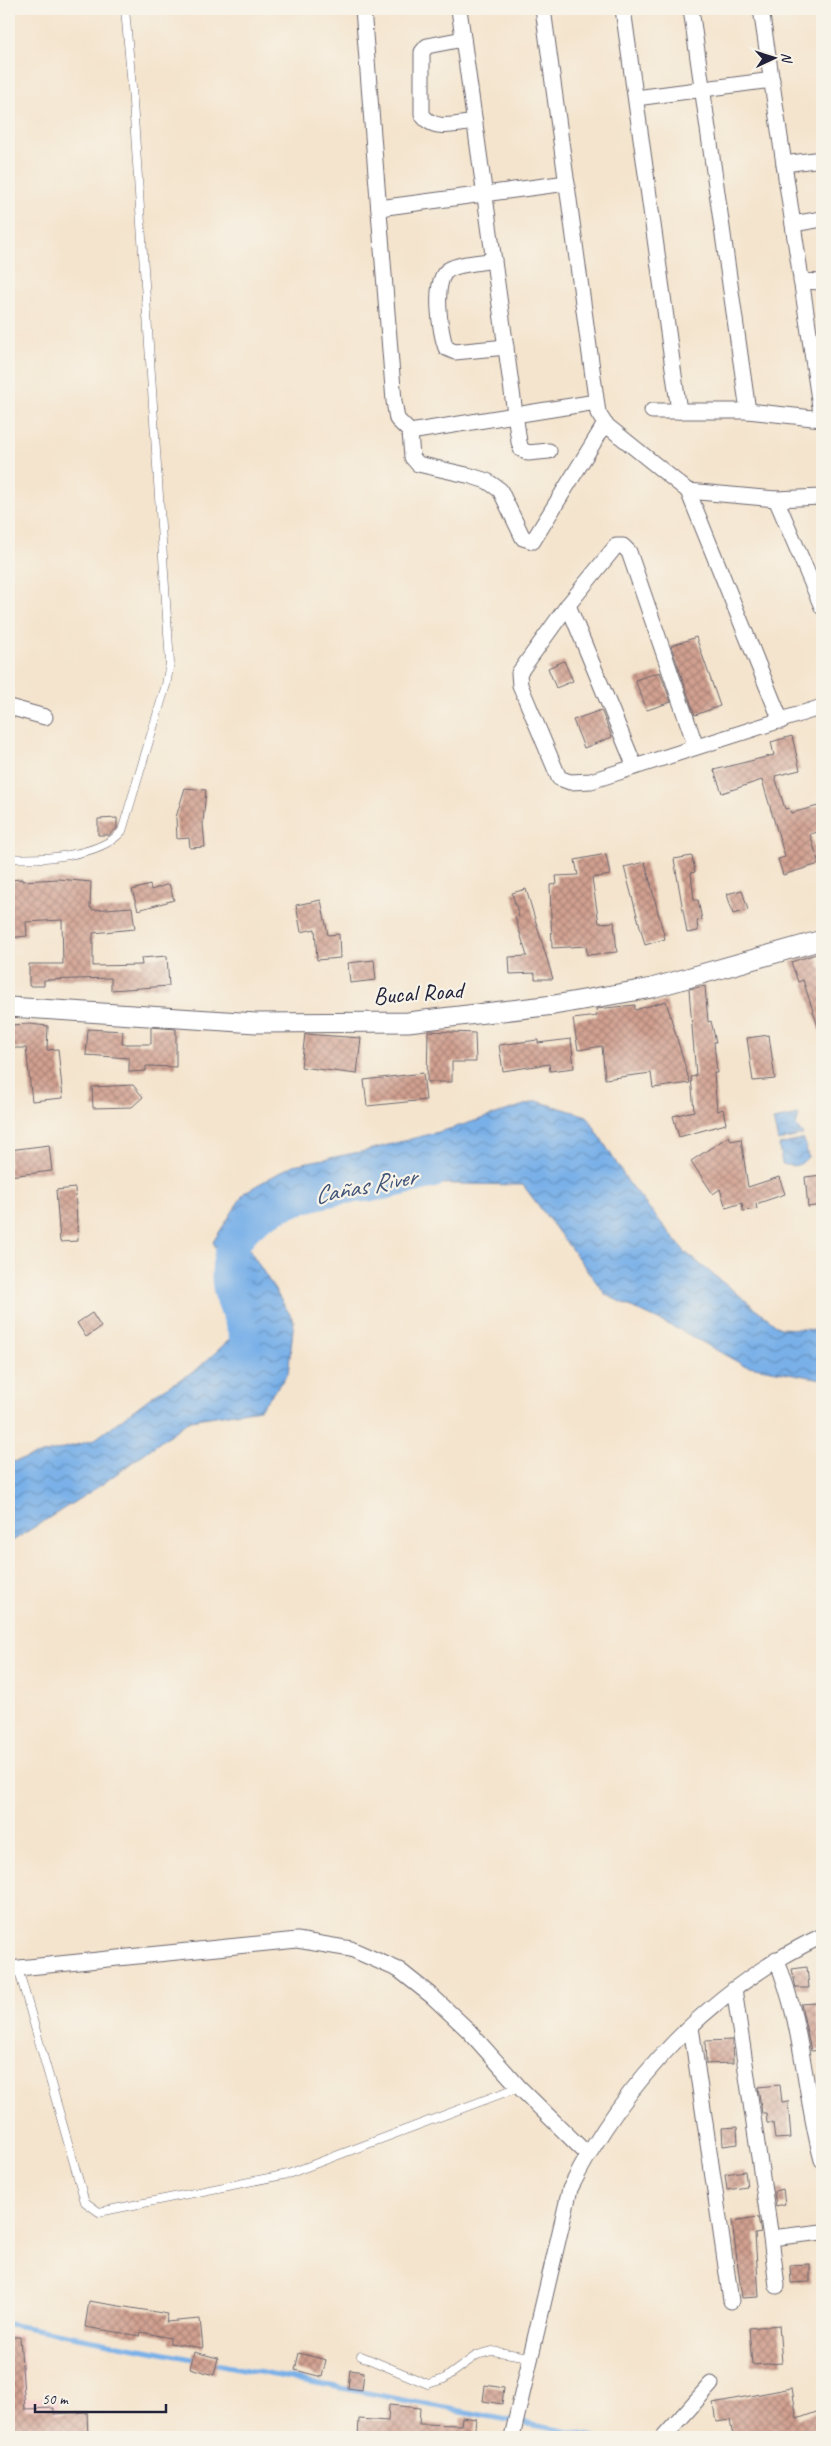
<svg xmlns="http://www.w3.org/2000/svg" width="831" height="2446" viewBox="0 0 831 2446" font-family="Caveat,sans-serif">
	<defs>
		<pattern id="water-waves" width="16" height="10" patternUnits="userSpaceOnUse" patternTransform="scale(1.25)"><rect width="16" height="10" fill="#79b0e8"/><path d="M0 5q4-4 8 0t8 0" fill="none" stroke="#638fbd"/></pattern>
		<pattern id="building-cross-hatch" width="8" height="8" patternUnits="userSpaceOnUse" patternTransform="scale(1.25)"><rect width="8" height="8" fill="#d1a090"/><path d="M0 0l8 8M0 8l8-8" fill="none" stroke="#a98277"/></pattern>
	</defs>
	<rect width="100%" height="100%" fill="#f7f3e8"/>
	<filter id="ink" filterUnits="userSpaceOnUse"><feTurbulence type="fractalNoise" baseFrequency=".02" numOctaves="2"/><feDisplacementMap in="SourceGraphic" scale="10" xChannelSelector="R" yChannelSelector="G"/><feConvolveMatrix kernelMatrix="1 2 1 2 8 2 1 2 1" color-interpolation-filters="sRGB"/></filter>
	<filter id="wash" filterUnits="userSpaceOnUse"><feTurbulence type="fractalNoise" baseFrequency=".0096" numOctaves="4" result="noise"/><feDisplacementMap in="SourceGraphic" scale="20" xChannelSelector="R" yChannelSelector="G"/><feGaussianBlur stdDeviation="1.12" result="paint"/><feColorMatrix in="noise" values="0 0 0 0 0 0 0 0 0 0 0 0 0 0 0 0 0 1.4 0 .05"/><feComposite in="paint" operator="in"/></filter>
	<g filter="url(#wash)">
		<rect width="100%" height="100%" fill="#f4e4cd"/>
		<path fill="#f7d0cf" d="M22 2334 27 2398 57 2396 60 2437H9V2335Z"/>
		<g fill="url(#water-waves)" stroke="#4e6992">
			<path d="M537 1101 587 1116 630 1185 686 1253 780 1328 822 1330V1379L743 1365 684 1332 606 1295 523 1185 328 1182 266 1224 248 1247 294 1321 288 1374 260 1409 190 1420 101 1485 9 1543V1463L94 1440 155 1394 195 1371 237 1333 238 1290 213 1242 245 1192 293 1165 365 1151 453 1128Z"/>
			<path d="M799 1115 796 1126 803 1135 778 1141 773 1120Z"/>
			<path d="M804 1139 808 1157C799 1167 795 1167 782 1164L779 1145Z"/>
		</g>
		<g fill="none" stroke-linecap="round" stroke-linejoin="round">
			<g stroke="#79b0e8" stroke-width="5">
				<path d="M9 2324 198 2360"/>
				<path d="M211 2363 596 2437"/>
			</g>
			<path stroke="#79b0e8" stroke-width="31" d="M245 1352C248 1324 227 1303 227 1276 226 1218 288 1199 335 1190 350 1187 365 1187 380 1185 397 1182 415 1177 432 1173"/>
		</g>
		<g id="blocks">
			<g fill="url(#building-cross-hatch)">
				<path d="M696 637 720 706 695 715 671 646Z"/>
				<path d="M564 661 573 681 556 688 548 668Z"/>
				<path d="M660 672 671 702 647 710 635 680Z"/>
				<path d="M601 710 612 737 584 748 573 720Z"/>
				<path d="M792 736 800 770 775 776 785 809 789 808 791 813 822 805V831L810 834 819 864 783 875 778 859 785 857 762 780 722 793 714 770 774 755 771 742Z"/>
				<path d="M185 788 206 790 203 823 205 847 190 848 189 838 177 839 176 817Z"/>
				<path d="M117 818V828L109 835H98V819Z"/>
				<path d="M606 854 610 875 592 878 599 923 614 922 617 952 587 955 586 946 552 948 550 885 557 884 556 876 578 875 575 860Z"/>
				<path d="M692 856 695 872 691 873 694 900H698L702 920 697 921 698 931 687 933 674 859Z"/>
				<path d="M645 862 665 939 645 945 624 867Z"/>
				<path d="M22 879V881L59 879 91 882 90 908H92V910L132 907 135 929 93 933V966L142 965 141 958 167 956 169 986 111 990V978L44 980V986H29V964H63L62 920 26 922 27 936 9 938V880Z"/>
				<path d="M169 884 174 900 138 910 132 890 150 885 151 890Z"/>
				<path d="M526 889 553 979H535V973L510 974 509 957 527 956 515 917 519 916 512 893Z"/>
				<path d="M742 890 748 910 733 914 727 894Z"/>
				<path d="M321 900 328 935 339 934 340 958 317 960 315 929 301 932 296 905Z"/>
				<path d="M816 954 822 972V1030H819L803 980 798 982 791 962Z"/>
				<path d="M374 960 376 980 350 983 348 963Z"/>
				<path d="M705 986 708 1022 711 1021 716 1042H714L717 1073H714L717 1111 723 1109 726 1124 679 1137 673 1116 694 1111 691 1077 696 1076 689 989Z"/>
				<path d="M666 1001 690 1083 653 1088 651 1073 605 1079 602 1046 578 1050 573 1019 597 1016 596 1009 635 1005V1010Z"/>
				<path d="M29 1024 48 1026 47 1050 58 1049 63 1098 32 1101 26 1048H9V1025Z"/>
				<path d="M151 1027 176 1029V1067L146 1066V1071L129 1072V1058L86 1055 88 1029 123 1031 122 1044H151Z"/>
				<path d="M428 1031 475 1033 476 1062H452V1082H427Z"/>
				<path d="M305 1034 361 1038 357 1074 301 1067Z"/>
				<path d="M769 1035 775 1079 753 1081 747 1038Z"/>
				<path d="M571 1039 574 1068 550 1071 549 1064 503 1071 499 1045 538 1040V1043Z"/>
				<path d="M423 1073 426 1100 367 1106 364 1080Z"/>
				<path d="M133 1085 143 1097 132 1107 93 1108 92 1087Z"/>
				<path d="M729 1136 731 1141 741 1139 748 1187 779 1177 785 1194 756 1204 757 1209 743 1211 742 1203 726 1208 720 1189 713 1194 691 1161Z"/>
				<path d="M49 1145 52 1171 9 1176V1150Z"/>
				<path d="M822 1175V1205L808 1207 805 1177Z"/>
				<path d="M75 1188 78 1241 60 1242 56 1190Z"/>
				<path d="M92 1313 101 1327 86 1337 77 1323Z"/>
				<path d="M807 1967 809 1988H796L792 1969Z"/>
				<path d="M816 2003 821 2050 811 2051 801 2004Z"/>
				<path d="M732 2040 733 2063 706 2064 705 2041Z"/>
				<path d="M780 2085 782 2102 788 2101 791 2138 775 2139 773 2123H767L766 2113H762L758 2087Z"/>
				<path d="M737 2127 738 2144 723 2146 722 2128Z"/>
				<path d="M745 2171 747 2187 727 2190 725 2174Z"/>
				<path d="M783 2189 785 2204 776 2206 774 2191Z"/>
				<path d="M758 2217 761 2233 755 2234 759 2297 742 2298 732 2221Z"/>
				<path d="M810 2264V2282L791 2283 790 2265Z"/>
				<path d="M89 2301 168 2314 166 2322 200 2319 203 2348 170 2343V2338L141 2332 140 2336 85 2327Z"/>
				<path d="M779 2325 782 2363 752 2365 749 2328Z"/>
				<path d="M9 2337H20L25 2409 54 2408V2414L87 2412 88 2437H9Z"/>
				<path d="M194 2352 218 2358 214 2375 190 2368Z"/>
				<path d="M299 2353 326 2360 322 2377 295 2370Z"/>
				<path d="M350 2370 364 2372 362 2390 348 2388Z"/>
				<path d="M485 2385 504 2388 502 2404 483 2401Z"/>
				<path d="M792 2388 797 2419 822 2410V2428L820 2429 822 2437H733L730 2420 716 2422 713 2403Z"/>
				<path d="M389 2405 420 2408 419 2424 461 2425 462 2417 476 2419 474 2437H358L359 2419 388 2421Z"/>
			</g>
		</g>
	</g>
	<g filter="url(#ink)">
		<use href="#blocks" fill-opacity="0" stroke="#6c666e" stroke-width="1"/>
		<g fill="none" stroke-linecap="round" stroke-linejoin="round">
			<g stroke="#6c666e" stroke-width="9">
				<g id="service">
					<path d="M9 858C40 860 100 857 122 831L166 685 170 663 132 87 125 9"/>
					<path d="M18 1968 85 2202 99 2212 288 2174 519 2087"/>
					<path d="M361 2356 428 2384 444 2379 477 2355 492 2351 530 2357"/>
				</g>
			</g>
			<g stroke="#6c666e" stroke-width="17">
				<g id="minor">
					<path d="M363 9 394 401 397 419 410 432 596 402"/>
					<path d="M459 9 519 442 521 449 528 453 549 451"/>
					<path d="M543 9 598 413 605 424 688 491 776 499 822 497"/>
					<path d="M623 9 679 411"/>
					<path d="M691 9 748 411"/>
					<path d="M761 9 822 420"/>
					<path d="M463 39 427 46 422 52V114C432 132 457 124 475 122"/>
					<path d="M636 98 772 80"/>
					<path d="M784 164 822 159"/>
					<path d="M379 208 567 183"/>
					<path d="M793 224 822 219"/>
					<path d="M494 260C480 263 460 263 448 270 432 280 440 333 446 348L455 352 506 347"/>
					<path d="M801 281 822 282"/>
					<path d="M652 411H748L822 419"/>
					<path d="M410 432 412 457 418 464 471 476 487 481 500 490 523 538 533 541 605 424"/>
					<path d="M688 491 781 721"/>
					<path d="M776 499 822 607"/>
					<path d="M568 605 635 767"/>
					<path d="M9 707 45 717"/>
					<path d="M696 747 629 552 623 546H616L568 605 519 673 520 685 559 778 570 782 591 781 822 707"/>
					<path d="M776 1959C803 2022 804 2094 822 2160"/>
					<path d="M9 1969 297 1940 351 1949 399 1970 433 1997 468 2030 519 2087 587 2154"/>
					<path d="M734 1989 771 2238 777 2286"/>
					<path d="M691 2027 731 2301"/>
					<path d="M771 2238 822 2232"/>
					<path d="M512 2437 570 2189C624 2081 713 1987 822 1936"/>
					<path d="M664 2437 711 2384"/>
				</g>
			</g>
			<g stroke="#6c666e" stroke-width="21">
				<path id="tertiary" d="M9 1007 256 1023 408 1022 554 1005 652 988 822 940"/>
			</g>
			<use href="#service" stroke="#fff" stroke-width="8"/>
			<use href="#minor" stroke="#fff" stroke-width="15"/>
			<use href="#tertiary" stroke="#fff" stroke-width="19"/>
		</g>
	</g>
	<g text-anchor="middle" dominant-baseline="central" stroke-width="4.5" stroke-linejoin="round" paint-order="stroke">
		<g font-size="24" fill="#22223b" stroke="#f7f3e8">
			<text transform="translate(418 993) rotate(-4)">Bucal Road</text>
		</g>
		<g font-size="25" font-style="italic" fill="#405478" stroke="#f7f3e8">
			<text transform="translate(365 1186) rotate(-11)">Cañas River</text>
		</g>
	</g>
	<rect width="831" height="2446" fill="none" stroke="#f7f3e8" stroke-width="30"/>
	<g transform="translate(774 58) rotate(86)" stroke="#f7f3e8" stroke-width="4" paint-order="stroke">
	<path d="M0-4L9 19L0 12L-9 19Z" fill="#22223b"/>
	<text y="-8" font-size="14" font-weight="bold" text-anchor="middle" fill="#22223b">N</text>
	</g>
	<path d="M35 2404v8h131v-8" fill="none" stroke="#22223b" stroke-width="2.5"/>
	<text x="42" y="2404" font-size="15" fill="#22223b" stroke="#f7f3e8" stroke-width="4" paint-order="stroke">50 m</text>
</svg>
